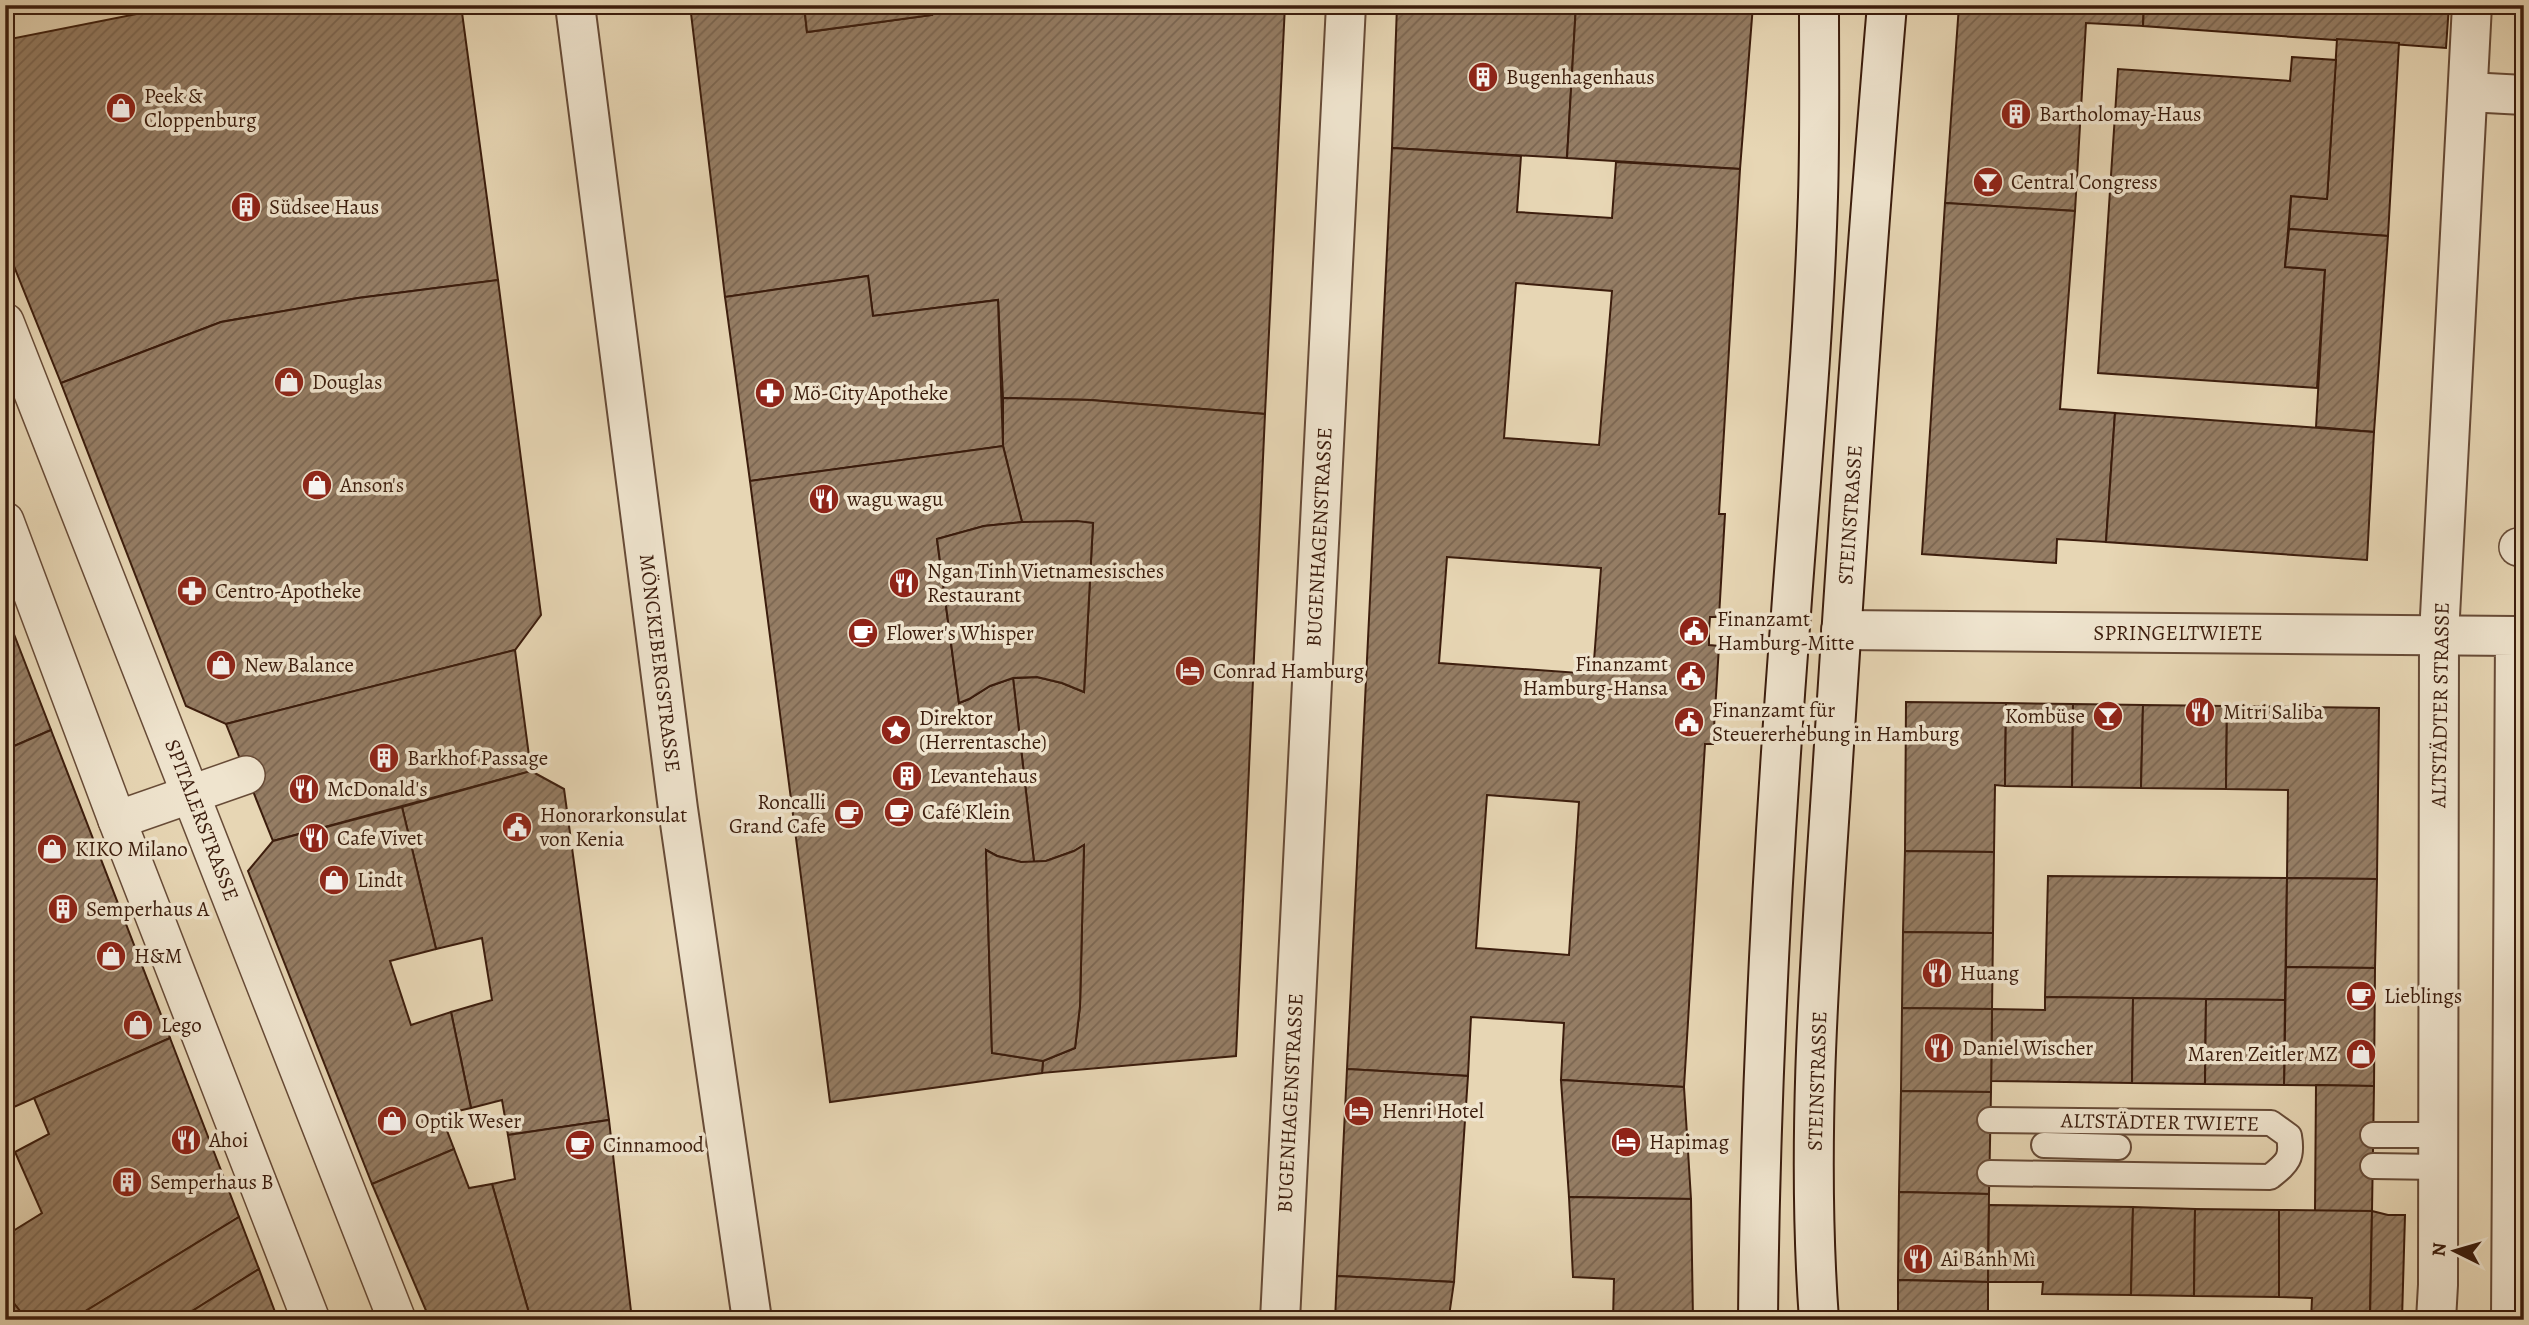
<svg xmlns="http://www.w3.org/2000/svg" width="2529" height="1325" viewBox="0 0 2529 1325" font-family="Alegreya,serif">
	<defs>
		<pattern id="building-hatch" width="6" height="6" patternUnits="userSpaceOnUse" patternTransform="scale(1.75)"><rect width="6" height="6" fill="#957d64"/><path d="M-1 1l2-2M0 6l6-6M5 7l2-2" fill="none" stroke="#7b6651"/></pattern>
	</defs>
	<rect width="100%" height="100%" fill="#e7d6b4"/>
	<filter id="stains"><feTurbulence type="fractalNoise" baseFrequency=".00286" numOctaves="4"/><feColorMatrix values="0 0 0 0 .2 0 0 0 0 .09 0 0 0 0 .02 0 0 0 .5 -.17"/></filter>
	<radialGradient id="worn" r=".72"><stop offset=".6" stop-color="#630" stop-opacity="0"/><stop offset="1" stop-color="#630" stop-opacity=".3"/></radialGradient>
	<g fill="url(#building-hatch)" stroke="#3c1d0d" stroke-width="2" fill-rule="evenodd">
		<path d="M182 5H461L498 280 358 298 221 322 61 383 5 244V40Z"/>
		<path d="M690 5H804L807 32 932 15 930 5H1285L1265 414 1090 400 1003 398 998 300 873 316 868 276 725 297Z"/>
		<path d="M804 5H930L932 15 807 32Z"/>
		<path d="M1397 5H1576L1567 158 1392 148Z"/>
		<path d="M1576 5H1753L1740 169 1567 158Z"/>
		<path d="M1959 5H2144L2143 26 2086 23 2075 211 1945 203Z"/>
		<path d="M2144 5H2449L2446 48 2143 26Z"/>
		<path d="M2337 39 2399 43 2388 236 2289 229 2291 196 2327 199Z"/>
		<path d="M2292 57 2336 60 2327 199 2291 196 2285 267 2325 270 2317 388 2098 373 2118 69 2290 81Z"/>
		<path d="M1392 148 1521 156 1517 212 1612 218 1616 162 1740 169 1719 514H1725L1719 617H1710L1709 631V645L1719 646 1713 744H1705L1684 1087 1561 1080 1564 1023 1471 1017 1468 1076 1347 1069ZM1516 283 1612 291 1599 445 1504 438ZM1447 557 1601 568 1593 674 1439 663ZM1487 795 1579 802 1569 955 1476 948Z"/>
		<path d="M1945 203 2075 211 2060 409 2115 413 2106 542 2057 539 2056 563 1922 554Z"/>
		<path d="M2289 229 2388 236 2374 432 2316 427 2325 270 2285 267Z"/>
		<path d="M868 276 873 316 998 300 1003 446 750 481 725 297Z"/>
		<path d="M498 280 541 615 515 650 226 724 186 706 61 383 221 322 358 298Z"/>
		<path d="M1003 398 1090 400 1265 414 1236 1056 1042 1073 1043 1061 1075 1048 1080 1006 1084 845 1074 851 1046 861 1034 862 1013 678 1037 677 1062 683 1084 692 1093 523 1022 522 1003 446Z"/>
		<path d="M2115 413 2374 432 2367 560 2106 542Z"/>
		<path d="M1003 446 1022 522 984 526 937 539 959 703 969 699 990 686 1013 678 1034 862H1021L997 856 986 850 992 1053 1043 1061 1042 1073 830 1102 750 481Z"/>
		<path d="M1077 521 1093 523 1084 692 1062 683 1037 677 1013 678 990 686 969 699 959 703 937 539 984 526 1022 522Z"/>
		<path d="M5 611 51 730 5 750Z"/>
		<path d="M515 650 531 771 273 841 226 724Z"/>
		<path d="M1906 702 2006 703 2005 786 1995 785 1994 852 1905 851Z"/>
		<path d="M2006 703 2073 704 2072 787 2005 786Z"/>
		<path d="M2073 704 2143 705 2141 788 2072 787Z"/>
		<path d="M2143 705 2227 706 2226 789 2141 788Z"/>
		<path d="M2227 706 2379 708 2377 879 2287 878 2288 790 2226 789Z"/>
		<path d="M51 730 170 1038 5 1111V750Z"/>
		<path d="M531 771 564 789 609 1120 508 1135 502 1100 471 1108 451 1012 492 1000 482 938 436 949 402 807Z"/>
		<path d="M402 807 436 949 390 961 411 1025 451 1012 471 1108 441 1115 454 1149 372 1184 248 871 273 841Z"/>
		<path d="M1084 845 1080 1006 1075 1048 1043 1061 992 1053 986 850 997 856 1021 862 1046 861 1074 851Z"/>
		<path d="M1905 851 1994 852 1993 933 1903 932Z"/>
		<path d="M2048 876 2287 878 2285 1000 2045 997Z"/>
		<path d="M2287 878 2377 879 2375 968 2286 967Z"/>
		<path d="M1903 932 1993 933 1992 1009 1902 1008Z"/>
		<path d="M2286 967 2375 968 2374 1086 2284 1085Z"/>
		<path d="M2045 997 2133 998 2132 1083 1991 1081 1992 1009 2045 1010Z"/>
		<path d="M2133 998 2206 999 2205 1084 2132 1083Z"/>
		<path d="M2206 999 2285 1000 2284 1085 2205 1084Z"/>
		<path d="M1902 1008 1992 1009 1991 1092 1901 1091Z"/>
		<path d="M170 1038 239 1217 71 1320H27L5 1292V1282L13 1277 5 1266V1236L42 1213 15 1152 49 1134 34 1098Z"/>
		<path d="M1347 1069 1468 1076 1454 1282 1337 1276Z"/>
		<path d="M1561 1080 1684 1087 1691 1199 1569 1197Z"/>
		<path d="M2316 1085 2374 1086 2372 1211H2315Z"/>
		<path d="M1901 1091 1991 1092 1989 1194 1899 1192Z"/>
		<path d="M609 1120 632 1320H531L492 1184 515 1179 508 1135Z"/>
		<path d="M454 1149 469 1188 492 1184 531 1320H430L372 1184Z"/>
		<path d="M1899 1192 1989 1194 1988 1282 1898 1280Z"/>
		<path d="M1569 1197 1691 1199 1693 1320H1613L1614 1279 1573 1277Z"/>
		<path d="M1989 1205 2133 1207 2131 1295 2042 1294 2043 1282H1988Z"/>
		<path d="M2133 1207 2195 1209 2194 1296 2131 1295Z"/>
		<path d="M2195 1209 2279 1210V1297L2194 1296Z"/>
		<path d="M2279 1210 2372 1211 2370 1320H2311L2312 1298 2279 1297Z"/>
		<path d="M2372 1211 2388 1215H2405L2402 1320H2370Z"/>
		<path d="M239 1217 259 1269 178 1320H163L160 1314 152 1320H71Z"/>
		<path d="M259 1269 278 1320H178Z"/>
		<path d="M1337 1276 1454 1282 1449 1316 1460 1320H1335Z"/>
		<path d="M1898 1280 1988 1282V1320H1898Z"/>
		<path d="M5 1292 27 1320H5Z"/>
	</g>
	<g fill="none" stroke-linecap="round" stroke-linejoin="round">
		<g stroke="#674b37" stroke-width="28">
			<g id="service">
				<path d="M2373 1135H2438"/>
				<path d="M2044 1145 2118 1147"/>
				<path d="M2373 1166 2438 1167"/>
				<path d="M1990 1173 2270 1177C2287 1163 2293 1159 2289 1136L2271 1123 1990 1120"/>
			</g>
		</g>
		<g stroke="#674b37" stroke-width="40">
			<g id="pedestrian">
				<path d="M5 322 397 1320"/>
				<path d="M5 521 117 820 311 1320"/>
				<path d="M2518 547H2524"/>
				<path d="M117 820 246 775"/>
			</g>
		</g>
		<g stroke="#674b37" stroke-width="42">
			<g id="minor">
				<path d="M575 5 678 809 752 1320"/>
				<path d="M2468 92 2524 95"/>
				<path d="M1841 630 2515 636 2511 1320"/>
				<path d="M1280 1320 1346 5"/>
				<path d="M2436 1320 2438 1285 2439 635 2472 5"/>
			</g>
		</g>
		<g stroke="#3c1d0d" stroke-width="42">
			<g id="secondary">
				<path d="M1758 1320C1760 1084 1773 848 1791 613 1801 474 1814 336 1818 197 1820 133 1819 69 1819 5"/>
				<path d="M1819 1320C1805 1128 1822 936 1834 745 1850 498 1866 251 1887 5"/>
			</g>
		</g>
		<use href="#service" stroke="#efe4ce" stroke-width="24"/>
		<use href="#pedestrian" stroke="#efe4ce" stroke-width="37"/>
		<use href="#minor" stroke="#efe4ce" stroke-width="38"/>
		<use href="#secondary" stroke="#efe4ce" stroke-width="38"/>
	</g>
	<defs>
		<g id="building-disc" transform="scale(1.575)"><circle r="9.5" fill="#8f2418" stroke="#efe4ce"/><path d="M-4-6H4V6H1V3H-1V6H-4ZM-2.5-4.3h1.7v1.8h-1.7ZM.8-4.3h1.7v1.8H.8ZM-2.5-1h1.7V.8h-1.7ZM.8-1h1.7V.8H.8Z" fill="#fff"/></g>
		<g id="shop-disc" transform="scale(1.575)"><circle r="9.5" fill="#8f2418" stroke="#efe4ce"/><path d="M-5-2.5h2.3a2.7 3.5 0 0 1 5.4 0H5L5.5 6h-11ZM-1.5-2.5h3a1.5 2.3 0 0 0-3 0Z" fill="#fff"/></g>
		<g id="bar-disc" transform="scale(1.575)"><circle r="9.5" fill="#8f2418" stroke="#efe4ce"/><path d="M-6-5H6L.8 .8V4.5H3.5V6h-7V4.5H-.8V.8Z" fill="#fff"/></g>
		<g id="pharmacy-disc" transform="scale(1.575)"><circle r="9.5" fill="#8f2418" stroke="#efe4ce"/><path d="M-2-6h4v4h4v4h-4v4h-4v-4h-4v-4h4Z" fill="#fff"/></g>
		<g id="restaurant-disc" transform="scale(1.575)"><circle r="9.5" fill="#8f2418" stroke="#efe4ce"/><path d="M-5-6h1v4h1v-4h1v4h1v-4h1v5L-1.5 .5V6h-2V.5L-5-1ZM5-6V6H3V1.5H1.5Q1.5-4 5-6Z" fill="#fff"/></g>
		<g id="civic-disc" transform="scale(1.575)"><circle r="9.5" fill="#8f2418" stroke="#efe4ce"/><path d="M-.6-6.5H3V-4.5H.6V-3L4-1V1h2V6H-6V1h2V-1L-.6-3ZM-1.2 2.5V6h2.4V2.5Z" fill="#fff"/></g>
		<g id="cafe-disc" transform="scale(1.575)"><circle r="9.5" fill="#8f2418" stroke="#efe4ce"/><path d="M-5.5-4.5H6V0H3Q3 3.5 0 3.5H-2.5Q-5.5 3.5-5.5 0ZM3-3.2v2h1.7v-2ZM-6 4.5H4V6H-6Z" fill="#fff"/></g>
		<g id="hotel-disc" transform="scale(1.575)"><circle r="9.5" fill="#8f2418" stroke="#efe4ce"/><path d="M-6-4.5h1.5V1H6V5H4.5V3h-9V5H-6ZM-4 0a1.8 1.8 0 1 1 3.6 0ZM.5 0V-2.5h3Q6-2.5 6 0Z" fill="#fff"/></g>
		<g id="sight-disc" transform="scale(1.575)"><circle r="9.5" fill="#8f2418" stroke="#efe4ce"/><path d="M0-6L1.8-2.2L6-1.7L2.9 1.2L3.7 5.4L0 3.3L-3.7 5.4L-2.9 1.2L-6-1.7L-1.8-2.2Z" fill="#fff"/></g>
	</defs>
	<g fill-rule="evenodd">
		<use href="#building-disc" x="1483" y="77"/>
		<use href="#shop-disc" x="121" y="108"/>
		<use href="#building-disc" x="2016" y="114"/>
		<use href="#bar-disc" x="1988" y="182"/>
		<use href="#building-disc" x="246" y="207"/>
		<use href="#shop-disc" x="289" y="382"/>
		<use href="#pharmacy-disc" x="770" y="393"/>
		<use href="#shop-disc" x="317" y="485"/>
		<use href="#restaurant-disc" x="824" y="499"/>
		<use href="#restaurant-disc" x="904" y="583"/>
		<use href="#pharmacy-disc" x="192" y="591"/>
		<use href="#civic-disc" x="1694" y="631"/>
		<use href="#cafe-disc" x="863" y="633"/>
		<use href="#shop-disc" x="221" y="665"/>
		<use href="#hotel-disc" x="1190" y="671"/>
		<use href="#civic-disc" x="1691" y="676"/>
		<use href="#restaurant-disc" x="2200" y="712"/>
		<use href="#bar-disc" x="2108" y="716"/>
		<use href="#civic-disc" x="1689" y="722"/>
		<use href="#sight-disc" x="896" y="730"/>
		<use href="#building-disc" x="384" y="758"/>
		<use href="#building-disc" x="907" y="776"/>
		<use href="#restaurant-disc" x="304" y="789"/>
		<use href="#cafe-disc" x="899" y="812"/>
		<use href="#cafe-disc" x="849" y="814"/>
		<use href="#civic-disc" x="517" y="827"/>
		<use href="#restaurant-disc" x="314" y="838"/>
		<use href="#shop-disc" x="52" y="849"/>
		<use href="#shop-disc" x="334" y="880"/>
		<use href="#building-disc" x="63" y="909"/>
		<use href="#shop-disc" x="111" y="956"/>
		<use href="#restaurant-disc" x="1937" y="973"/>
		<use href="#cafe-disc" x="2361" y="996"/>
		<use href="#shop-disc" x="138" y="1025"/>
		<use href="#restaurant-disc" x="1939" y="1048"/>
		<use href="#shop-disc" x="2361" y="1054"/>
		<use href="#hotel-disc" x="1359" y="1111"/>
		<use href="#shop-disc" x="392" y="1121"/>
		<use href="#restaurant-disc" x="186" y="1140"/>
		<use href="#hotel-disc" x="1626" y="1142"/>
		<use href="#cafe-disc" x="580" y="1145"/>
		<use href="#building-disc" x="127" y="1182"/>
		<use href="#restaurant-disc" x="1918" y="1259"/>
	</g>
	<g text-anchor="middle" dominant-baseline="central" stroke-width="7" stroke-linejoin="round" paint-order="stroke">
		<g font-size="21" fill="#3c1d0d" stroke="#efe4ce" text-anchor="start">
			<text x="1506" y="77">Bugenhagenhaus</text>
			<text x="144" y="96">Peek &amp;<tspan x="144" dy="24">Cloppenburg</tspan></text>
			<text x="2039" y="114">Bartholomay-Haus</text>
			<text x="2011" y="182">Central Congress</text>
			<text x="269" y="207">Südsee Haus</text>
			<text x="312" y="382">Douglas</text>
			<text x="793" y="393">Mö-City Apotheke</text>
			<text x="340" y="485">Anson's</text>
			<text x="847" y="499">wagu wagu</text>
			<text x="927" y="571">Ngan Tinh Vietnamesisches<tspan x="927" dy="24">Restaurant</tspan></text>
			<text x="215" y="591">Centro-Apotheke</text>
			<text x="1717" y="619">Finanzamt<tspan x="1717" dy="24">Hamburg-Mitte</tspan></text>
			<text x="886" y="633">Flower's Whisper</text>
			<text x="1668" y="664" text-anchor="end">Finanzamt<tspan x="1668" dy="24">Hamburg-Hansa</tspan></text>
			<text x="244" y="665">New Balance</text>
			<text x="1213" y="671">Conrad Hamburg</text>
			<text x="1712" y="710">Finanzamt für<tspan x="1712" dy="24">Steuererhebung in Hamburg</tspan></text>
			<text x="2223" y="712">Mitri Saliba</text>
			<text x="2085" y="716" text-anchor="end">Kombüse</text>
			<text x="919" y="718">Direktor<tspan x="919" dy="24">(Herrentasche)</tspan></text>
			<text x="407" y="758">Barkhof Passage</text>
			<text x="930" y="776">Levantehaus</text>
			<text x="327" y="789">McDonald's</text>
			<text x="826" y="802" text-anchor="end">Roncalli<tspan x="826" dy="24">Grand Cafe</tspan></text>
			<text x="922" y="812">Café Klein</text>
			<text x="540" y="815">Honorarkonsulat<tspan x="540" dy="24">von Kenia</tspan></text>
			<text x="337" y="838">Cafe Vivet</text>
			<text x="75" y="849">KIKO Milano</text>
			<text x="357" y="880">Lindt</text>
			<text x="86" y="909">Semperhaus A</text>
			<text x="134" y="956">H&amp;M</text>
			<text x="1960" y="973">Huang</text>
			<text x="2384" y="996">Lieblings</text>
			<text x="161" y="1025">Lego</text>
			<text x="1962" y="1048">Daniel Wischer</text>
			<text x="2338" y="1054" text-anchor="end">Maren Zeitler MZ</text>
			<text x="1382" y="1111">Henri Hotel</text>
			<text x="415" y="1121">Optik Weser</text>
			<text x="209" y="1140">Ahoi</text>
			<text x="1649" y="1142">Hapimag</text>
			<text x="603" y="1145">Cinnamood</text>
			<text x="150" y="1182">Semperhaus B</text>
			<text x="1941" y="1259">Ai Bánh Mì</text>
		</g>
		<g font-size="21" fill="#3c1d0d" stroke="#efe4ce">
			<text transform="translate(1850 515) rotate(-86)">STEINSTRASSE</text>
			<text transform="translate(1319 537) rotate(-87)">BUGENHAGENSTRASSE</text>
			<text x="2178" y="633">SPRINGELTWIETE</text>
			<text transform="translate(660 663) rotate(83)">MÖNCKEBERGSTRASSE</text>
			<text transform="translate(2440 705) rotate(-89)">ALTSTÄDTER STRASSE</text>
			<text transform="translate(202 820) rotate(69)">SPITALERSTRASSE</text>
			<text transform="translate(1817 1081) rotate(-88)">STEINSTRASSE</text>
			<text transform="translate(1290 1103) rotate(-87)">BUGENHAGENSTRASSE</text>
			<text transform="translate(2160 1122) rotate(1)">ALTSTÄDTER TWIETE</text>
		</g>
	</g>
	<rect width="2529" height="1325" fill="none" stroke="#e7d6b4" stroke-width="28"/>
	<rect x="7" y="7" width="2515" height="1311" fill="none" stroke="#3c1d0d" stroke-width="3.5"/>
	<rect x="14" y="14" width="2501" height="1297" fill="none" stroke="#3c1d0d" stroke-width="2"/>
	<g transform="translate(2455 1251) rotate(275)" stroke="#efe4ce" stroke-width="5" paint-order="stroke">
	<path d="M0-5L12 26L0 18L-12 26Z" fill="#3c1d0d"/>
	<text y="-10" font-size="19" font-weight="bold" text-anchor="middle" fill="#3c1d0d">N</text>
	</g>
	<rect width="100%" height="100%" filter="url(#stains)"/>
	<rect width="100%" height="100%" fill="url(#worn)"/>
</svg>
